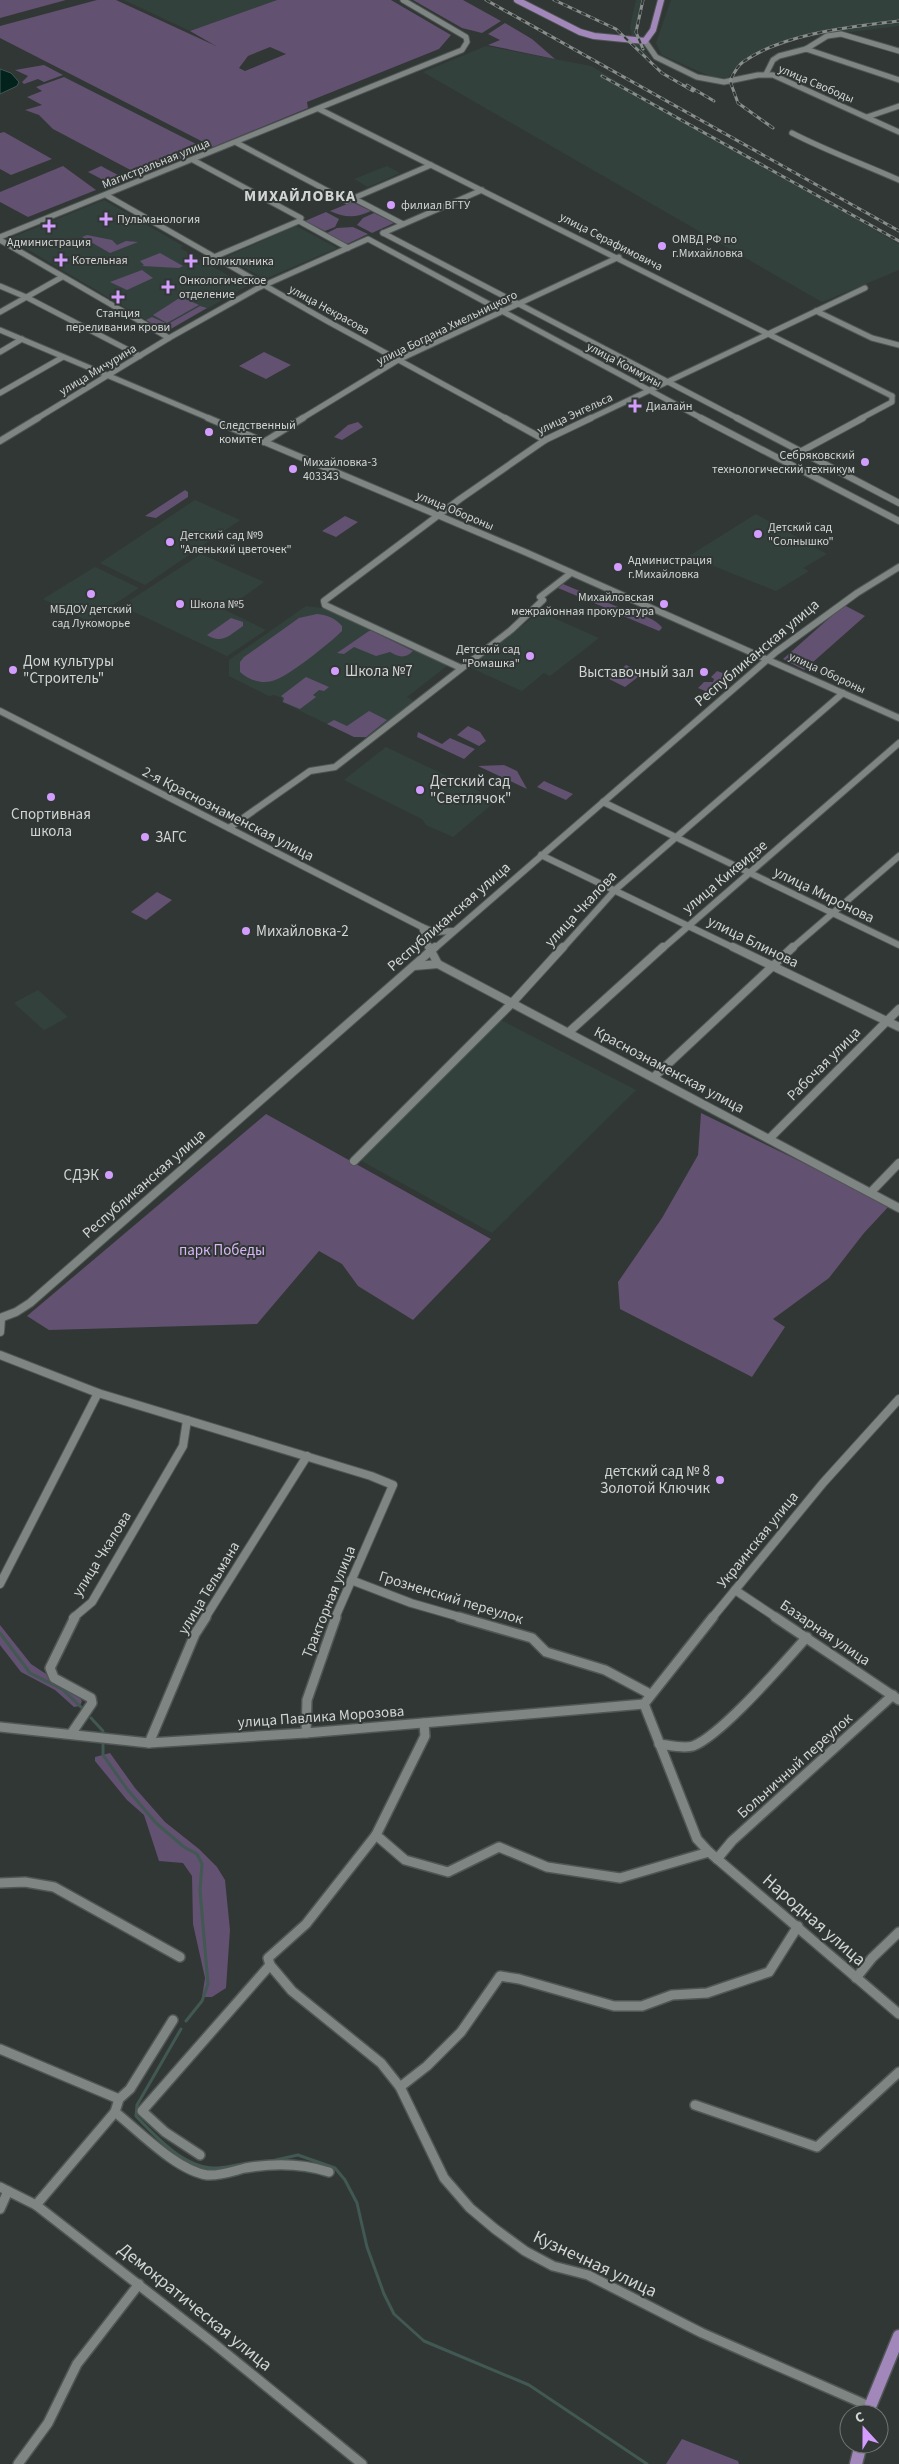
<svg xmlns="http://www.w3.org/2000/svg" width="899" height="2464" viewBox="0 0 899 2464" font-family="'Source Sans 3',sans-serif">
	<rect width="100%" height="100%" fill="#313735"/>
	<g fill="#33413d">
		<path d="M124 0H277L190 31Z"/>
		<path d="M636 0H645L636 35 641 47 651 58 646 59 635 48 630 27Z"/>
		<path d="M671 0H899V26L802 38 747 58 727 78 712 77 662 55 656 43Z"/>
		<path d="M486 46 591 66 899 244V270L822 302 423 72Z"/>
		<path d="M387 166 400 173 368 187 354 179Z"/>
		<path d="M104 200 183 246 180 248 247 286 169 330H163L12 240 13 237Z"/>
		<path d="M296 226 337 248 265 279 226 257Z"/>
		<path d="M195 500 240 520 145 585 100 563Z"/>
		<path d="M756 514 827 554 803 568 809 571 776 591 689 556Z"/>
		<path d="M201 554 264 582 225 610 266 630 227 656 124 607 131 602 129 601Z"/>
		<path d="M95 567 139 588 88 621 43 599Z"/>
		<path d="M306 606 328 609 448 665 407 697 414 701 366 738 354 737 282 702V698L274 695 269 696 229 676V660Z"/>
		<path d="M540 612 599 638 550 676 544 673 522 691 469 667Z"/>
		<path d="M386 747 497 800 453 837 426 825 422 819 344 780Z"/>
		<path d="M38 990 68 1017 44 1030 14 1003Z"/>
		<path d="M499 1019 636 1090 492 1233 360 1160Z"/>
	</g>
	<g fill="#625170" fill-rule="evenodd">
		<path d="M0 0H66L0 18Z"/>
		<path d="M97 0H116L216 46 190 31 277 0H391L451 35 439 49 307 102 308 108 213 147 0 38V26ZM270 47 286 54 245 71 239 68 248 56Z"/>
		<path d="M413 0H463L501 21 482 33 462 28Z"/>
		<path d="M505 23 532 39 555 59 488 45 500 40 488 34Z"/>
		<path d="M44 65 63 75 44 82 38 79 24 84 22 82 28 76 15 70Z"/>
		<path d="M64 77 206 149 140 175 53 129 39 115 25 110 42 105 27 97 42 91 36 87Z"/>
		<path d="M4 132 52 159 11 175 0 169V133Z"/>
		<path d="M63 166 96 190 28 217 0 202V192Z"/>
		<path d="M101 166 118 175 117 176 122 179 111 184 88 172Z"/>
		<path d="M352 202 371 211C356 218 345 218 330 211Z"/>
		<path d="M326 212 339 219 335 227 325 231 305 221Z"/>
		<path d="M374 213 394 223 372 233 357 225 363 218Z"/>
		<path d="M353 227 368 234 347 244 327 233 337 228Z"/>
		<path d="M87 235 112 240 117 245 126 241 138 242 110 253 82 237Z"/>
		<path d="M160 253 183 266 179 268 142 266 144 265 140 261Z"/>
		<path d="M142 270 153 278 127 290 110 282Z"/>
		<path d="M181 297 199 305 167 323 153 315Z"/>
		<path d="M200 306 207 308 169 330H163L146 320 152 317 168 324Z"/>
		<path d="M264 352 291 365 266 379 239 366Z"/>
		<path d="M358 422 363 427 342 440 334 437 348 425Z"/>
		<path d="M185 490 188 492V497L156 518 145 516Z"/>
		<path d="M345 516 358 522 336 537 322 531Z"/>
		<path d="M563 584 618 607V608L613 611 558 588Z"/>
		<path d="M844 605 865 616 804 670 783 659Z"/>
		<path d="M623 611C633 610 659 620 662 628L659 631 623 616 621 614Z"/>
		<path d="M317 614C328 615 335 618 342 626V631C331 642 287 678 272 681 261 684 249 680 240 672V662L244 657 299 618Z"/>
		<path d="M231 618 243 622V626C231 634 222 645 207 635Z"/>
		<path d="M369 631H372L413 651C405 659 399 657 390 652L376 656 354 647 344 654 337 653Z"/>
		<path d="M626 665 643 673 625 687 609 679Z"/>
		<path d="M717 671 731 676 710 693 698 688 704 682H713L714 679 711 677Z"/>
		<path d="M306 677 329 687 324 691 319 690 313 695 316 697 300 709 283 702 284 698 281 696Z"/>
		<path d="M369 711 387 720 366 737H354L327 724 334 720 347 726Z"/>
		<path d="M468 726 480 732 486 741 479 746 457 735Z"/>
		<path d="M418 732 442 744 450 738 475 749 464 759 417 737Z"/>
		<path d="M504 765 517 771 527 789 478 766Z"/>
		<path d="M544 781 573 794 566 800 537 787Z"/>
		<path d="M157 892 172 900 146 920 131 912Z"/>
		<path d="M701 1113 890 1205 864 1233 829 1278 773 1319 785 1327 752 1377 620 1309 618 1282 662 1218 698 1155Z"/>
		<path d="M266 1114 491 1239 413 1320 358 1286 342 1264 319 1251 257 1324 49 1330 27 1316Z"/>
		<path d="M0 1625 31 1664 78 1695 82 1701 80 1706 74 1707 55 1690 21 1672 0 1645Z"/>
		<path d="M110 1753 135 1788 165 1822 199 1849 217 1867 225 1880 230 1930 226 1988 212 1997H202L205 1978 193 1924 192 1876 183 1863 159 1861 144 1815 127 1800 95 1761V1757Z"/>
		<path d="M682 2439 738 2461 739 2464H666Z"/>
	</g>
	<path fill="#03221c" stroke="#415853" d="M0 69 11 73 19 82 17 86 0 94Z"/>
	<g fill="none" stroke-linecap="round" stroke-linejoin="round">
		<g stroke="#415853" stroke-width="3">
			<path d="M0 1633 30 1673 62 1689 81 1707"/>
			<path d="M91 1718 103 1731"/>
			<path d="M103 1742V1755L127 1789 156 1823 184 1847 197 1854 202 1864 200 1890 208 1984 202 2001 186 2021"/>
			<path d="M181 2029 137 2105 136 2116C155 2136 182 2166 212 2168 222 2169 233 2165 243 2164"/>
			<path d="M271 2161 298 2155 335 2168 345 2180 357 2203 367 2247 384 2294 394 2314 424 2341 529 2385 647 2464"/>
		</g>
		<g stroke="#505654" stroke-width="7">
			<g id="minor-far3">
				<path d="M645 41 656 57 697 77 724 82 758 75H773L899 132"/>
				<path d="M806 49 827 36 841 34 899 51"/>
				<path d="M766 74 773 60 779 56 806 49 899 80"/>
				<path d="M319 109 892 396"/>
				<path d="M867 117 899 106"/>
				<path d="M792 133C827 151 863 164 899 180"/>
				<path d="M237 143 347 201 431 165"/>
				<path d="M193 160 301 218 299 221 348 248"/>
				<path d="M106 195 327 321 507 419"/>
				<path d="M353 198 403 224"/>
				<path d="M383 233 739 419"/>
				<path d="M383 233 482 190"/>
				<path d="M0 237 462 50 467 42 466 37 403 0"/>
				<path d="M0 240 169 338"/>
				<path d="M214 257 299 221"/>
				<path d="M0 286 26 297 140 356"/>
				<path d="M816 311 872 338 899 345"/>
				<path d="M0 312 62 277"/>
				<path d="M0 330 211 419"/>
				<path d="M0 352 22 339"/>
				<path d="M0 393 63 357"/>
				<path d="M36 419 169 338 258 288 368 239 703 419"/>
				<path d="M301 419 398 360 619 257"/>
				<path d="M589 419 865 288"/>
				<path d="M860 419 892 402V396"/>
			</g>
		</g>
		<g stroke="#505654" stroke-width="8">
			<g id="minor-far2">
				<path d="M208 418 525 552 899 718"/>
				<path d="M505 418 545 440"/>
				<path d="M701 418 899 521"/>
				<path d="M737 418 899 503"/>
				<path d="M0 441 38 418"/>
				<path d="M264 442 303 418"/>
				<path d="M800 452 863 418"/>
				<path d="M461 668 325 605 324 601 460 499 545 440 591 418"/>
				<path d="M0 711 422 927 429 949"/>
				<path d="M603 802 899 945"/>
				<path d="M229 828 310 771 335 767 511 630 543 600 540 597 571 573"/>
				<path d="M541 855 736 949"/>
				<path d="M422 927 434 932 453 931"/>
				<path d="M434 949 776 652 857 593 899 567"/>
				<path d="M562 949 615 890 843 693"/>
				<path d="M662 949 899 743"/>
				<path d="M791 949 899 856"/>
			</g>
		</g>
		<g stroke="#505654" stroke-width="10">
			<g id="minor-far1">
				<path d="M429 947 438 964 899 1208"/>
				<path d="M733 947 899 1027"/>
				<path d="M414 966 438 964"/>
				<path d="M569 1032 663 947"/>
				<path d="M654 1077 793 947"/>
				<path d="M769 1139 899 1009"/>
				<path d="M354 1161 512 1003 563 947"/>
				<path d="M871 1192 899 1163"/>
				<path d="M0 1318 16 1312 30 1303 435 947"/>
				<path d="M0 1332 1 1318"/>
				<path d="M0 1355 98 1393 371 1476 393 1485 335 1618"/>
				<path d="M351 1580 411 1603 463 1618"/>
				<path d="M0 1584 98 1393"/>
				<path d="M735 1590 777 1618"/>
				<path d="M73 1618 92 1602 183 1446 187 1420"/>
				<path d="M205 1618 307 1456"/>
				<path d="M712 1618 823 1483 899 1399"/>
			</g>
		</g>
		<g stroke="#505654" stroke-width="12">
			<g id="minor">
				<path d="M459 1617 532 1638 546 1652 605 1670 650 1694"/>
				<path d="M775 1617 899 1700"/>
				<path d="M644 1704 697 1839 709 1852 899 2014"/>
				<path d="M644 1704 713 1617"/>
				<path d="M424 1723 425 1736 376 1835 405 1860 448 1872 499 1847 547 1867 620 1878 709 1852"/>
				<path d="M0 1727 149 1743 306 1733 644 1704"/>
				<path d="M306 1733 307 1700 336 1617"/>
				<path d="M71 1734 92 1703 91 1698 54 1678 50 1668 75 1617"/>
				<path d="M149 1743 195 1634 206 1617"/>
				<path d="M659 1744C669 1745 683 1749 693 1746 722 1735 784 1662 807 1637"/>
				<path d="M717 1859 732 1841 893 1695"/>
				<path d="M0 1883 25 1882 54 1887 180 1957"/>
				<path d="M270 1965 292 1991 381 2063 400 2087 444 2178 470 2208 495 2229 525 2251 553 2266 588 2275 702 2333 869 2406"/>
				<path d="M856 1978 872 1958 899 1932"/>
				<path d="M0 2049 119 2099"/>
				<path d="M400 2087 427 2066 461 2032 500 1976 519 1979 614 2006H642L672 1995 707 1993 769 1972 798 1926"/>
				<path d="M695 2105 817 2147 899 2072"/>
				<path d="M115 2112C139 2131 176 2170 207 2175 220 2176 233 2171 245 2168 274 2163 301 2163 329 2172"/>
				<path d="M200 2155 165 2132 142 2111 270 1965 268 1958 306 1924 376 1835"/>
				<path d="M0 2187 36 2205 212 2342 362 2464"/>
				<path d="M36 2205 115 2112 119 2099 130 2089 173 2020"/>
				<path d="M0 2209 8 2191"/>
				<path d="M18 2464 48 2423 77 2364 139 2284"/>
			</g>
		</g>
		<g stroke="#505654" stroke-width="8">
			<path id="major-far1" d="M517 0 580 32 594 36 645 41 653 30 661 0"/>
		</g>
		<g stroke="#505654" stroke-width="15">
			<g id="major">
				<path d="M867 2414 899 2336"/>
				<path d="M856 2464 861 2444"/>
			</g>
		</g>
		<use href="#minor-far3" stroke="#7e8583" stroke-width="5"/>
		<use href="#minor-far2" stroke="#7e8583" stroke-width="6"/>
		<use href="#minor-far1" stroke="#7e8583" stroke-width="8"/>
		<use href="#minor" stroke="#7e8583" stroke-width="9"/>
		<use href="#major-far1" stroke="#a187ba" stroke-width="6"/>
		<use href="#major" stroke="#a187ba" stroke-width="12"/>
		<g stroke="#898e8d" stroke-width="3">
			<g id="rail">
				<path d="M486 0 899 231"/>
				<path d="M554 0 616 29 662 73 693 91"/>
				<path d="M643 0 636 32 643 49"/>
				<path d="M602 76 899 241"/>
				<path d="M687 85 714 101"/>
				<path d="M773 128 738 103 730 81C733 75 737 66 743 62 784 33 850 27 899 21"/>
			</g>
		</g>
		<use href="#rail" stroke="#313735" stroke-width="2" stroke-dasharray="5" stroke-linecap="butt"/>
	</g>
	<g fill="#d29dfd" stroke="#313735" stroke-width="2">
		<circle cx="391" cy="205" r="5"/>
		<path d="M103.5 211.5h5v5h5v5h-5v5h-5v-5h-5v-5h5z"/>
		<path d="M46.5 218.5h5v5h5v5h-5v5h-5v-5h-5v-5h5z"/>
		<circle cx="662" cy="246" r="5"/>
		<path d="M58.5 252.5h5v5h5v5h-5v5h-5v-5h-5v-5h5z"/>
		<path d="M188.5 253.5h5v5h5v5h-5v5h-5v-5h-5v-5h5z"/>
		<path d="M165.5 279.5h5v5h5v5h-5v5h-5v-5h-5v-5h5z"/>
		<path d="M115.5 289.5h5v5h5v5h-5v5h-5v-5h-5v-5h5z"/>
		<path d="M632.5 398.5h5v5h5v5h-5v5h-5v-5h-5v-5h5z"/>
		<circle cx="209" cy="432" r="5"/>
		<circle cx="865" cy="462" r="5"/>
		<circle cx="293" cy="469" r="5"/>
		<circle cx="758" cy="534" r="5"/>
		<circle cx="170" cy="542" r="5"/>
		<circle cx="618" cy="567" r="5"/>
		<circle cx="91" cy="594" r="5"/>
		<circle cx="180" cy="604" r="5"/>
		<circle cx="664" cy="604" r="5"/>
		<circle cx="530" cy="656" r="5"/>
		<circle cx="13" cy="670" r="5"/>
		<circle cx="335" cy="671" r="5"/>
		<circle cx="704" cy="672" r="5"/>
		<circle cx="420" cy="790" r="5"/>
		<circle cx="51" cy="797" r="5"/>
		<circle cx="145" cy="837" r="5"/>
		<circle cx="246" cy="931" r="5"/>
		<circle cx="109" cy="1175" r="5"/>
		<circle cx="720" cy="1480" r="5"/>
	</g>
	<g text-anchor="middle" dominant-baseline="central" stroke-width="4" stroke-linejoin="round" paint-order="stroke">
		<g font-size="12" fill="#d1d5d4" stroke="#313735">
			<text transform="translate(816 84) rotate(23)">улица Свободы</text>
			<text transform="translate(156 164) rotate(-22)">Магистральная улица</text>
			<text transform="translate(611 242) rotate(27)">улица Серафимовича</text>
			<text transform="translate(329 310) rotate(29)">улица Некрасова</text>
			<text transform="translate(447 328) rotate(-26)">улица Богдана Хмельницкого</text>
			<text transform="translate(624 365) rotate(28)">улица Коммуны</text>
			<text transform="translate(98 370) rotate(-31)">улица Мичурина</text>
			<text transform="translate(575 414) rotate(-25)">улица Энгельса</text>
			<text transform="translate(455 511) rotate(23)">улица Обороны</text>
			<text transform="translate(827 673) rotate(25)">улица Обороны</text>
		</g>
		<g font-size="12" fill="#d1d5d4" stroke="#313735" text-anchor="start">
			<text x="401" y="205">филиал ВГТУ</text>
			<text x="117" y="219">Пульманология</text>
			<text x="672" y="239">ОМВД РФ по<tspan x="672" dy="14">г.Михайловка</tspan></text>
			<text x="49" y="242" text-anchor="middle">Администрация</text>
			<text x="72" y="260">Котельная</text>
			<text x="202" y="261">Поликлиника</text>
			<text x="179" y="280">Онкологическое<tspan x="179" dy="14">отделение</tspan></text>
			<text x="118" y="313" text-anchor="middle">Станция<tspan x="118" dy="14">переливания крови</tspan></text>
			<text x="646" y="406">Диалайн</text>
			<text x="219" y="425">Следственный<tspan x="219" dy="14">комитет</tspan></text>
			<text x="855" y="455" text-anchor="end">Себряковский<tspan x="855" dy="14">технологический техникум</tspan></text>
			<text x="303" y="462">Михайловка-3<tspan x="303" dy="14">403343</tspan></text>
			<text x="768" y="527">Детский сад<tspan x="768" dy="14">"Солнышко"</tspan></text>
			<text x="180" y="535">Детский сад №9<tspan x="180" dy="14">"Аленький цветочек"</tspan></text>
			<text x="628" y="560">Администрация<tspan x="628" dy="14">г.Михайловка</tspan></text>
			<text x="654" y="597" text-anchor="end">Михайловская<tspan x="654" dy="14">межрайонная прокуратура</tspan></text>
			<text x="190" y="604">Школа №5</text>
			<text x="91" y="609" text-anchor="middle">МБДОУ детский<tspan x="91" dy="14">сад Лукоморье</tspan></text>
			<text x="520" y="649" text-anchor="end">Детский сад<tspan x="520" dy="14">"Ромашка"</tspan></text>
		</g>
		<g font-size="15" fill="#d1d5d4" stroke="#313735">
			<text transform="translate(757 653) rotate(-40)">Республиканская улица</text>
			<text transform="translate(228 814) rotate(27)">2-я Краснознаменская улица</text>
			<text transform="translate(725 877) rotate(-40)">улица Киквидзе</text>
			<text transform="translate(824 895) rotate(26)">улица Миронова</text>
			<text transform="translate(581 909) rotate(-47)">улица Чкалова</text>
			<text transform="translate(449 917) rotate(-41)">Республиканская улица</text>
			<text transform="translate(753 942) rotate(26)">улица Блинова</text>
			<text transform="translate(824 1064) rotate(-45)">Рабочая улица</text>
			<text transform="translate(669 1070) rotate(28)">Краснознаменская улица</text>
			<text transform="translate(144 1184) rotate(-41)">Республиканская улица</text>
			<text transform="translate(758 1540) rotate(-51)">Украинская улица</text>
			<text transform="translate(102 1554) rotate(-58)">улица Чкалова</text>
			<text transform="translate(209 1588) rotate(-59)">улица Тельмана</text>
			<text transform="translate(451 1598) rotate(17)">Грозненский переулок</text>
			<text transform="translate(329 1602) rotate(-68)">Тракторная улица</text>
			<text transform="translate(825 1633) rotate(34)">Базарная улица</text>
			<text transform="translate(321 1717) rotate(-4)">улица Павлика Морозова</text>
			<text transform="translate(795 1766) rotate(-42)">Больничный переулок</text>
		</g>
		<g font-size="15" fill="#d1d5d4" stroke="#313735" text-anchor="start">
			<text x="23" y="661">Дом культуры<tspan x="23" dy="17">"Строитель"</tspan></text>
			<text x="345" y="671">Школа №7</text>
			<text x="694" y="672" text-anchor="end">Выставочный зал</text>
			<text x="430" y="781">Детский сад<tspan x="430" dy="17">"Светлячок"</tspan></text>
			<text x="51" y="814" text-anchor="middle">Спортивная<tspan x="51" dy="17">школа</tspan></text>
			<text x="155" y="837">ЗАГС</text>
			<text x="256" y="931">Михайловка-2</text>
			<text x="99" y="1175" text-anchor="end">СДЭК</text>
			<text x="710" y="1471" text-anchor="end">детский сад № 8<tspan x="710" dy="17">Золотой Ключик</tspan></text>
		</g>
		<g font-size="15" fill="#d9b6f7" stroke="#313735">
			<text x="222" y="1250">парк Победы</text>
		</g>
		<g font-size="16" font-weight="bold" letter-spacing="1" fill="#d1d5d4" stroke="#313735">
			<text x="300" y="196">МИХАЙЛОВКА</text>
		</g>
		<g font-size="18" fill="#d1d5d4" stroke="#313735">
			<text transform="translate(814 1920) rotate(41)">Народная улица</text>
			<text transform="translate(595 2264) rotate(25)">Кузнечная улица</text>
			<text transform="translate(195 2307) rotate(39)">Демократическая улица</text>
		</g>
	</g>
	<g transform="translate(864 2429) rotate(339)"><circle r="24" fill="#313735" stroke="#717675"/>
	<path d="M0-4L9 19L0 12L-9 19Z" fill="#d29dfd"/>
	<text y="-8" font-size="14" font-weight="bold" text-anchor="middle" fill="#d1d5d4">С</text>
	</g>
</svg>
